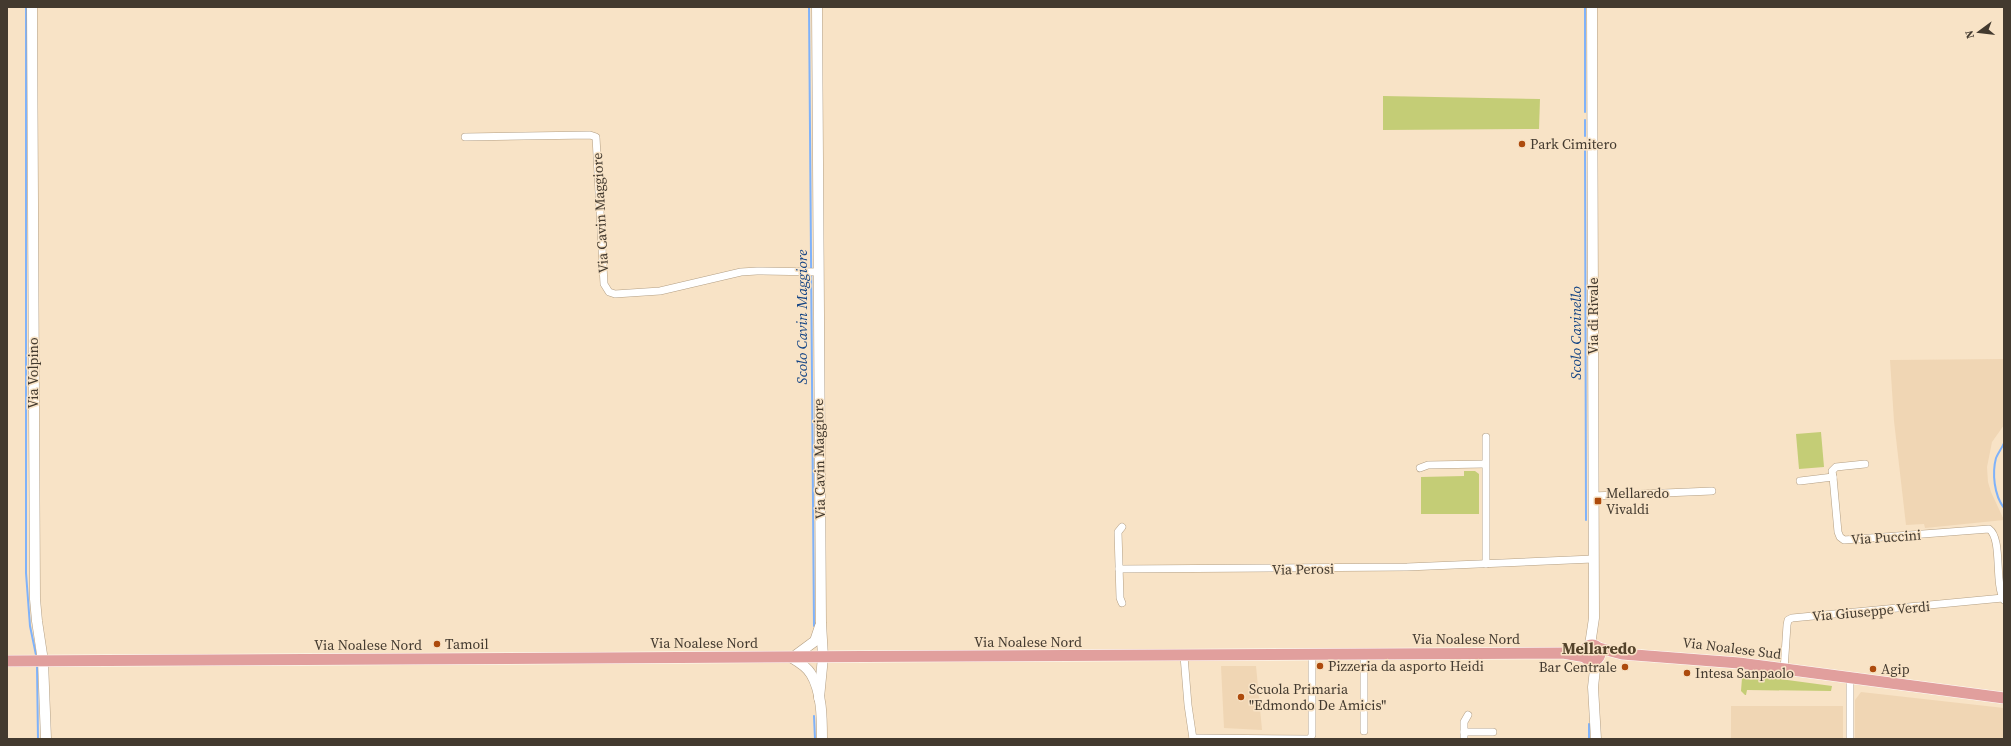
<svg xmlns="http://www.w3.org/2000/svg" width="2011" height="746" viewBox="0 0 2011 746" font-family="'Source Serif 4',serif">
	<rect width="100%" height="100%" fill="#f8e3c6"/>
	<g fill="#f0d6b4">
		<path d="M2004 359V425L1992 442 1987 467 1988 482 1991 492 2004 520 1925 528 1924 524 1906 525 1894 421 1890 360Z"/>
		<path d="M1221 666H1256L1262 730 1224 728Z"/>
		<path d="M1861 692 2004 708V739H1855V700Z"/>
		<rect x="1731" y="706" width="112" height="33"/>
	</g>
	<g fill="#c4cd76">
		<path d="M1383 96 1540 99 1539 129 1383 130Z"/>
		<path d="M1821 432 1824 467 1799 469 1796 434Z"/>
		<path d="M1464 471H1475L1479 474V514H1421V477L1464 476Z"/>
		<path d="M1744 674 1832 686 1831 691 1747 690 1746 695H1745L1741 691 1742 678Z"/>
	</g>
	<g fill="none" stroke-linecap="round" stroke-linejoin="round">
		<g stroke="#7fb2fa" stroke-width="2">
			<path d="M26 7V573L30 626 36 655"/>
			<path d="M809 7 814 626"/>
			<path d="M1585 7V112"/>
			<path d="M1585 136V120"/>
			<path d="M1585 146 1586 520"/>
			<path d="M2004 443C2002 448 1998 453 1996 458 1992 473 1994 495 2004 508"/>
			<path d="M37 666 38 739"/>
			<path d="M814 716 815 739"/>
			<path d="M1589 724V739"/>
		</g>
		<g stroke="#b39f84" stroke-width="8">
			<g id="street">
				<path d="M465 137 590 135 596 137 604 284 609 292 615 294 660 291 741 272 757 271 818 272"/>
				<path d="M1486 437V564"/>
				<path d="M1420 468 1428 465 1485 464"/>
				<path d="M1833 477 1832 471 1836 467 1865 464"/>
				<path d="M1800 481 1833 477 1838 532 1840 537 1844 540 1989 529C2003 539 1994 583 2004 600"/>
				<path d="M1593 496 1712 491"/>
				<path d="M1122 527 1118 532 1120 598 1122 603"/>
				<path d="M1119 569 1407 567 1593 559"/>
				<path d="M1184 656 1188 705 1193 739"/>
				<path d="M1784 670 1787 625 1788 620 1792 618 2003 598"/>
				<path d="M1850 678V739"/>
				<path d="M1364 731V655"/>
				<path d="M1464 732H1493"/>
				<path d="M1193 738 1310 739"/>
				<path d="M1310 739 1312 735V655"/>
				<path d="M1464 739V722L1468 715"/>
			</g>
		</g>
		<g stroke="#b39f84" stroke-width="11">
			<g id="secondary">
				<path d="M32 7 35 599 37 621 43 661 46 739"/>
				<path d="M817 7 821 623 823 657 819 698"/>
				<path d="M820 626 815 641 792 658C799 662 807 667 811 674 822 692 822 718 822 739"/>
				<path d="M1590 645 1594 618 1592 7"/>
				<path d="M1596 660 1593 687 1596 739"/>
			</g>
		</g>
		<g stroke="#fff" stroke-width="12">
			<g id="primary">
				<circle cx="1592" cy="653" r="8"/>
				<path d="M1599 648 1622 654 1739 663 2004 698"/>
				<path d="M7 661 1563 653 1586 657"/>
			</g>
		</g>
		<use href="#street" stroke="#fff" stroke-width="7"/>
		<use href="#secondary" stroke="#fff" stroke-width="10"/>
		<use href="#primary" stroke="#e19f9d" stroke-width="11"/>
	</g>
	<g fill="#ad4b0d" stroke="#f8e3c6" stroke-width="1.5">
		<circle cx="1522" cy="144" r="4"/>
		<rect x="1594" y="497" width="8" height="8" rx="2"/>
		<circle cx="437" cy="644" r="4"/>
		<circle cx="1320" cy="666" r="4"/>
		<circle cx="1625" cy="667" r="4"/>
		<circle cx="1873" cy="669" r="4"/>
		<circle cx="1687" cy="673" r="4"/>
		<circle cx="1241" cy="697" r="4"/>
	</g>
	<g text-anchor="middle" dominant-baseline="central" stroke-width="3" stroke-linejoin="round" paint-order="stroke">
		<g font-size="14" fill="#433a2f" stroke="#f8e3c6" text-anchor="start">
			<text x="1530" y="144">Park Cimitero</text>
			<text x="1606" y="493">Mellaredo<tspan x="1606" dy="16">Vivaldi</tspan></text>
			<text x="445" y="644">Tamoil</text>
			<text x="1328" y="666">Pizzeria da asporto Heidi</text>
			<text x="1617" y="667" text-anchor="end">Bar Centrale</text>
			<text x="1881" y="669">Agip</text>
			<text x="1695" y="673">Intesa Sanpaolo</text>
			<text x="1249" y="689">Scuola Primaria<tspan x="1249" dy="16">"Edmondo De Amicis"</tspan></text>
		</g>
		<g font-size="14" fill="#433a2f" stroke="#f8e3c6">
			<text transform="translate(600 213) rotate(-93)">Via Cavin Maggiore</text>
			<text transform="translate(1593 316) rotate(-90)">Via di Rivale</text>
			<text transform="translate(33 373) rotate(-90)">Via Volpino</text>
			<text transform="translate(819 459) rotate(-91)">Via Cavin Maggiore</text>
			<text transform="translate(1886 537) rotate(-4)">Via Puccini</text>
			<text transform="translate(1303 569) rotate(-1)">Via Perosi</text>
			<text transform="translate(1871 611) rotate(-5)">Via Giuseppe Verdi</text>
			<text x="1466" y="639">Via Noalese Nord</text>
			<text x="1028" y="642">Via Noalese Nord</text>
			<text x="704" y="643">Via Noalese Nord</text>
			<text x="368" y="645">Via Noalese Nord</text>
			<text transform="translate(1732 648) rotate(7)">Via Noalese Sud</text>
		</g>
		<g font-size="15" font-style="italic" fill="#154585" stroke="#f8e3c6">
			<text transform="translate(801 317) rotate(-90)">Scolo Cavin Maggiore</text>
			<text transform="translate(1575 333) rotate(-90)">Scolo Cavinello</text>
		</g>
		<g font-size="16" font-weight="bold" fill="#53422a" stroke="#f8e3c6">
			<text x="1599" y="648">Mellaredo</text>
		</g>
	</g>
	<rect width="2011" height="746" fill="none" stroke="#433a2f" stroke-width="16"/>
	<g transform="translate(1979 32) rotate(255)" stroke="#f8e3c6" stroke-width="3" paint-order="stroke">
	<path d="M0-3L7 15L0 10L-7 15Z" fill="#433a2f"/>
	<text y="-6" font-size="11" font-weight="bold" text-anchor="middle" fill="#433a2f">N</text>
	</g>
</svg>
